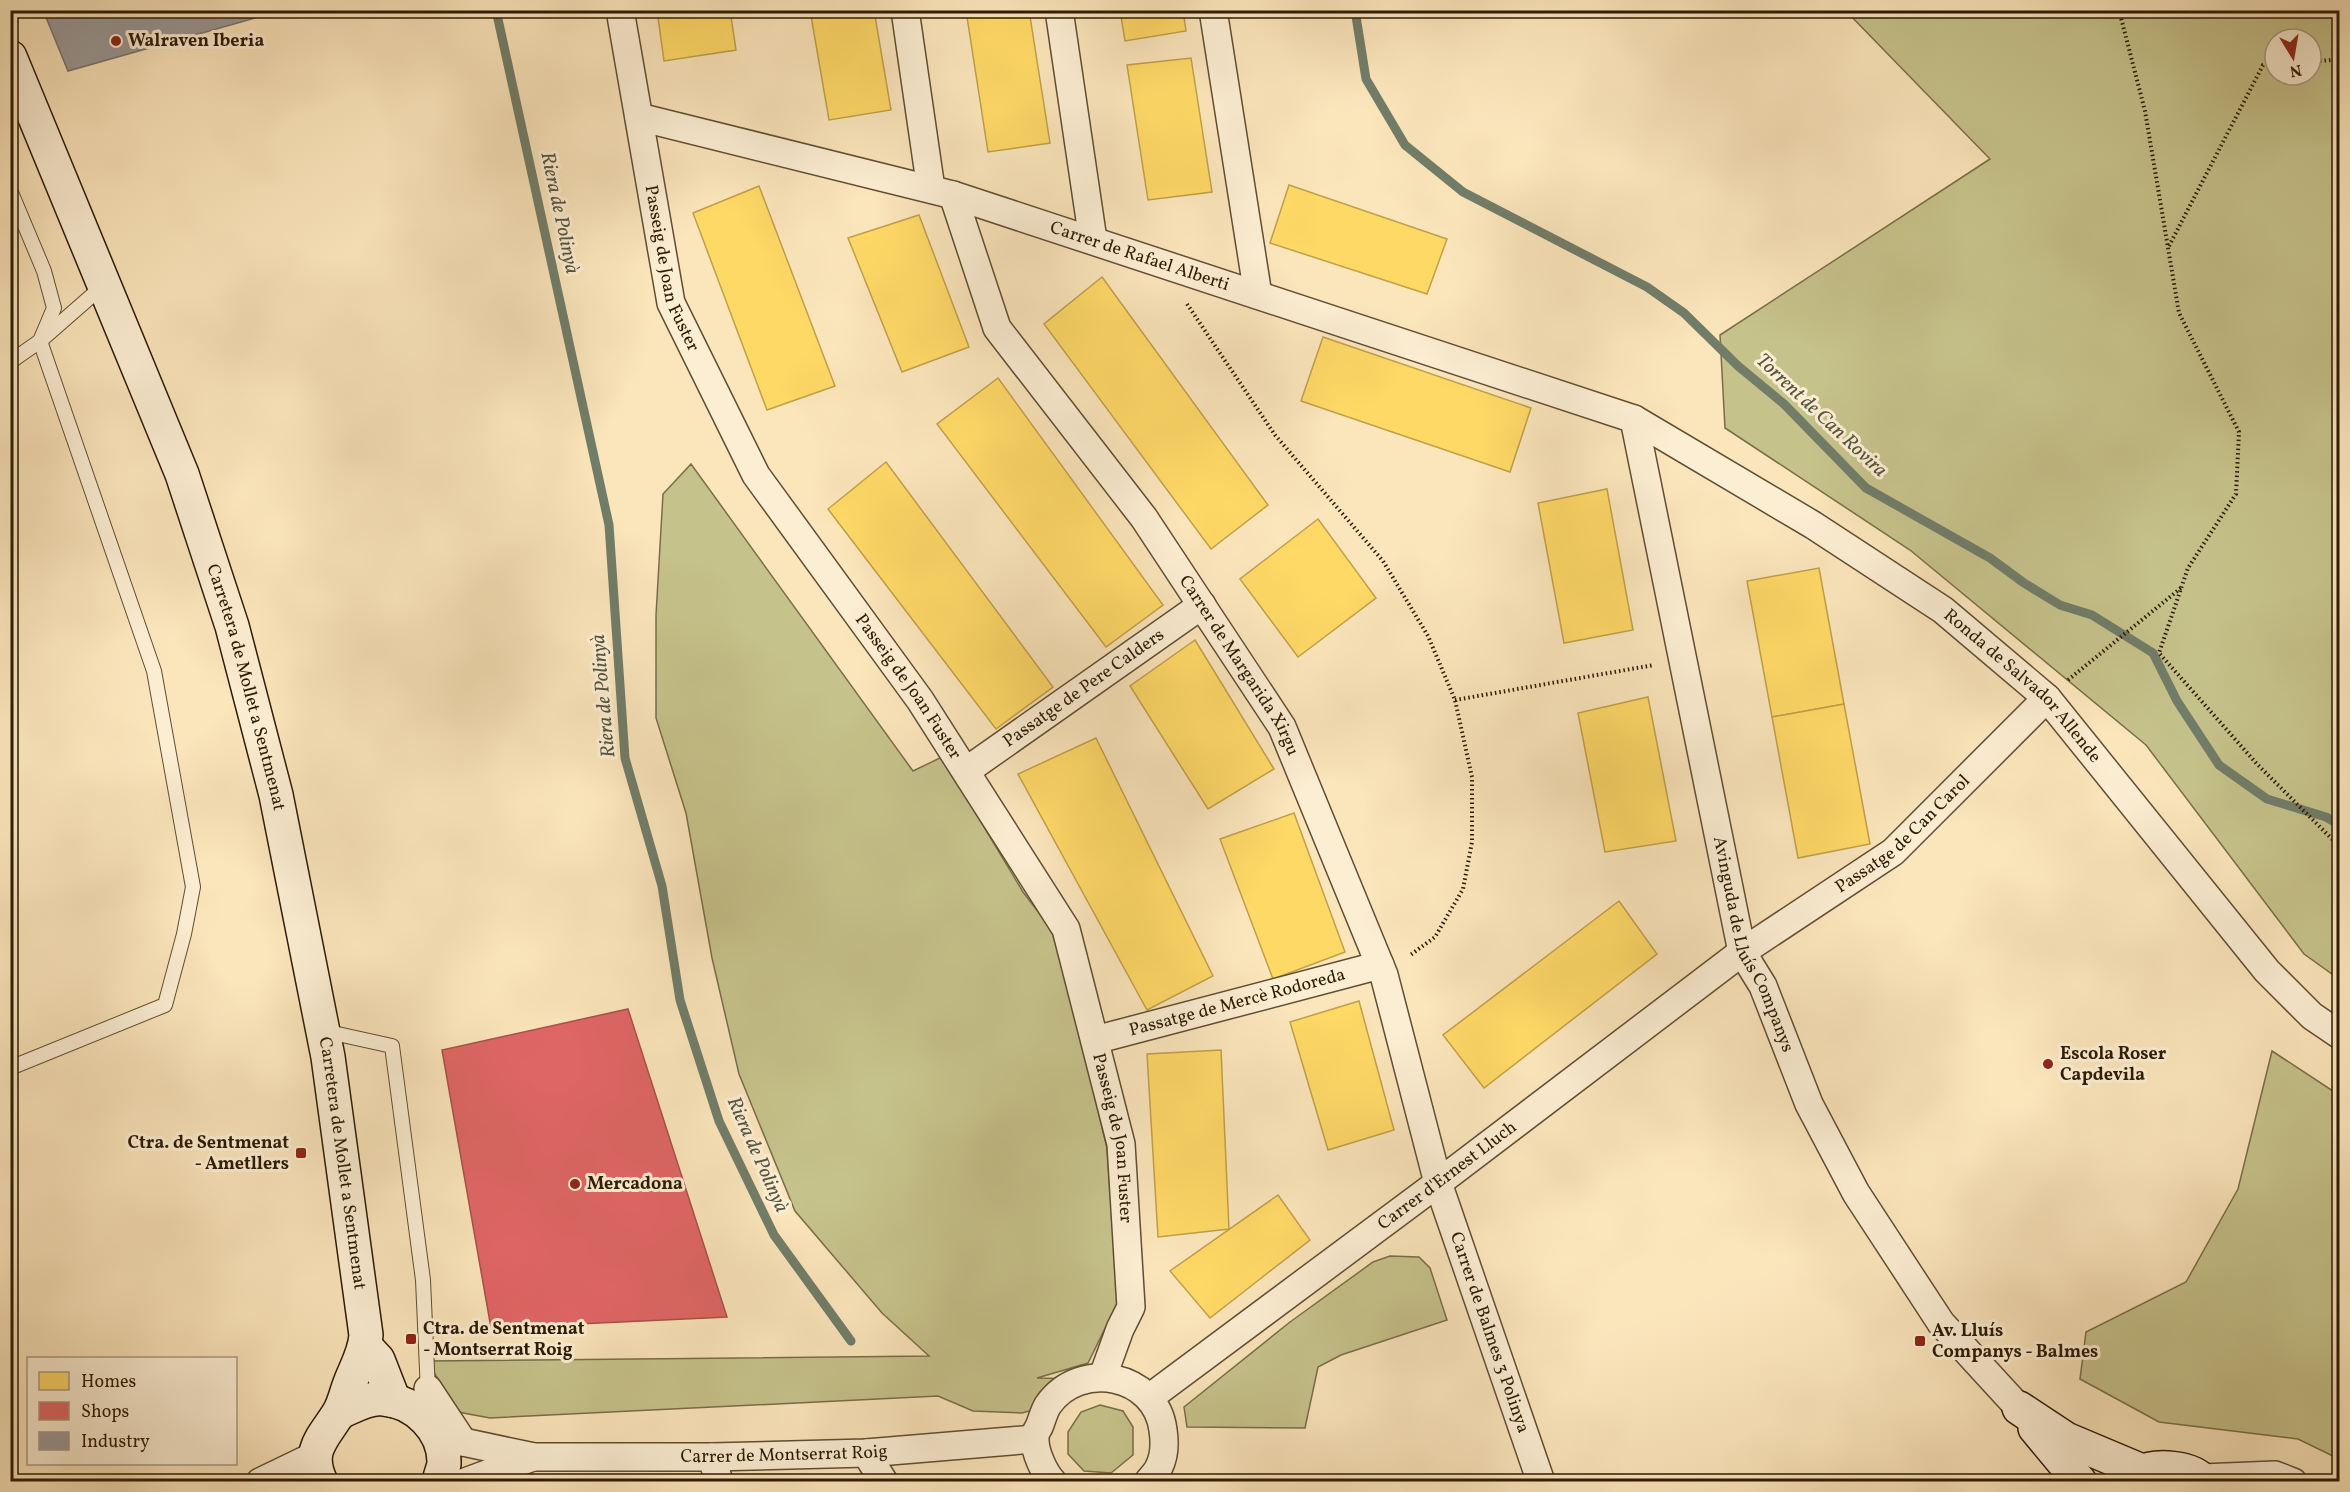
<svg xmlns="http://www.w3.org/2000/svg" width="2350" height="1492" viewBox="0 0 2350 1492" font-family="Vollkorn,serif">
	<rect width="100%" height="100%" fill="#fbe5bb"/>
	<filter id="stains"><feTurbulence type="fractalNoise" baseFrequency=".00333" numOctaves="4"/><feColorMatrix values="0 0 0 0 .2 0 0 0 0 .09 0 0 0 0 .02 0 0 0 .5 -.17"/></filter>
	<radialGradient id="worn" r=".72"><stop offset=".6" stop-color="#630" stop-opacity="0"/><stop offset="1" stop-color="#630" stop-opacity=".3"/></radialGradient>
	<g fill="#c6c28b" stroke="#796e48" stroke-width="1.5" fill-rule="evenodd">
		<path d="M1846 11H2339V979L2304 954 2146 745 1910 550 1725 428 1720 335 1990 159ZM2275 39H2311V75H2275Z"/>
		<path d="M691 464 913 771 942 757 1023 892 1056 935 1107 1148 1118 1302 1088 1363 1037 1378 1081 1379 1047 1406 1022 1413 973 1411 938 1396 490 1418 458 1412 427 1361 929 1356 882 1313 795 1211 739 1074 712 958 686 813 656 718V615L663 494Z"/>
		<path d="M2272 1051 2339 1095V1459L2298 1439 2159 1422 2080 1379 2086 1332 2186 1282 2238 1189Z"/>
		<path d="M1390 1256 1419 1257 1430 1268 1447 1320 1341 1355 1318 1367 1305 1428 1187 1427 1184 1407 1290 1322 1373 1262Z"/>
		<path d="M1100 1405 1123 1411 1133 1427V1455L1111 1473 1084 1471 1068 1454V1432L1081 1412Z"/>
	</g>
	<g fill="#ffd966" stroke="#c0a049" stroke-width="1.5">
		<path d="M657 10H730L736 50 664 61Z"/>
		<path d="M810 10H874L891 110 829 120Z"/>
		<path d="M1029 10 1050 143 988 152 967 17Z"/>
		<path d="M1120 10H1183L1186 31 1125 41Z"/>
		<path d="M1191 58 1212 192 1148 200 1127 65Z"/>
		<path d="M1289 185 1447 239 1427 294 1270 243Z"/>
		<path d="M759 186 835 386 767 410 693 213Z"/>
		<path d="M919 215 969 347 902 372 848 238Z"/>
		<path d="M1102 277 1268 505 1211 549 1044 324Z"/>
		<path d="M1323 337 1531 408 1510 472 1301 401Z"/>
		<path d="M998 378 1163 605 1106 647 937 424Z"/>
		<path d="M886 462 1053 687 996 729 828 509Z"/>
		<path d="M1607 489 1633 630 1564 643 1538 503Z"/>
		<path d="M1318 519 1376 598 1298 657 1240 579Z"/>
		<path d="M1819 568 1844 704 1772 717 1747 581Z"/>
		<path d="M1195 640 1274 769 1208 809 1130 686Z"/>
		<path d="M1648 697 1676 841 1605 852 1578 713Z"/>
		<path d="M1844 704 1870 844 1798 858 1772 717Z"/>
		<path d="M1096 738 1213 976 1147 1010 1018 774Z"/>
		<path d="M1294 813 1345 952 1273 979 1220 839Z"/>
		<path d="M1619 901 1657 954 1484 1088 1443 1035Z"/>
		<path d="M1359 1001 1394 1130 1328 1150 1290 1022Z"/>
		<path d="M1221 1050 1229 1229 1158 1237 1147 1054Z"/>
		<path d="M1278 1195 1310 1240 1210 1318 1170 1271Z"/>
	</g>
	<path fill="#e06666" stroke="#aa5049" stroke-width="1.5" d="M628 1009 727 1317 491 1328 442 1050Z"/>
	<path fill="#999" stroke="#78736c" stroke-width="1.5" d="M43 10H283L68 71Z"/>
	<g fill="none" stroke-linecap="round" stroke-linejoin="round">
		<g stroke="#717d69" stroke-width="9">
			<path d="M496 10 609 525 625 758 662 886 680 1000 719 1121 774 1235 851 1341"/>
			<path d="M1355 10 1366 79 1405 145 1463 192 1647 287 1684 313 1738 366 1784 404 1866 488 1990 558 2024 583 2060 605 2092 615 2153 653 2177 701 2219 765 2267 799 2326 817 2340 825"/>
		</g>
		<g stroke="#604e32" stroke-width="16">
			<g id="lane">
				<path d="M10 190 44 271 54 308 40 341 154 671 193 887 184 934 165 1005 10 1068"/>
				<path d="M10 362 40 341 104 285"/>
				<path d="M324 1031 392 1046 423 1280 428 1392"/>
			</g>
		</g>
		<g stroke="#604e32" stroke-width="30">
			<g id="street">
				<path id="s1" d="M620 10 671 303 756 475 920 700 1066 929 1121 1144 1131 1307 1120 1329 1103 1376"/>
				<path d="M905 10 931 189"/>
				<path d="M1059 10 1093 240"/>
				<path d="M1213 10 1258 295"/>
				<path id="s2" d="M639 117 953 195 1634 419 1813 525 1943 610 2047 698 2267 971 2312 1016 2340 1035"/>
				<path id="s3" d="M953 195 997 328 1144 518 1282 727 1384 975 1438 1183 1541 1482"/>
				<path id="s4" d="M1634 419 1742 952 1763 986 1809 1104 1856 1193 1941 1323 2019 1408"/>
				<path id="s5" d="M966 771 1202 605"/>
				<path id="s6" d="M1095 1040 1380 965"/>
				<path d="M428 1389 463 1442"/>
				<path id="s7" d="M1149 1398 1438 1183 1742 952 1893 852 2047 698"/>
				<path id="s8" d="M434 1430 463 1442 534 1457H712L866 1453 1034 1439"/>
				<path d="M866 1453 884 1482"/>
				<path d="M712 1457 719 1482"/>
				<path d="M2202 1478 2275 1475 2293 1482"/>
				<path d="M260 1482 316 1455"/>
				<path d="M465 1482 533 1457"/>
				<path d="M1053 1482C1044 1473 1035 1452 1035 1440 1034 1436 1037 1430 1039 1427 1042 1420 1044 1411 1048 1405 1080 1359 1156 1374 1163 1430 1165 1443 1165 1455 1159 1467 1157 1472 1152 1477 1148 1482"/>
			</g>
		</g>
		<g stroke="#2c1b04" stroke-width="36">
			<g id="secondary">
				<path id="s9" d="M10 57 182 474 232 626 276 795 328 1057 366 1335C365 1353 356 1367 350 1383 346 1393 344 1405 338 1414 323 1438 306 1451 321 1482"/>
				<path d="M366 1347 378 1360 394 1401"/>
				<path d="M2019 1408 2066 1439 2142 1471"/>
				<path d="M340 1412C353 1407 368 1397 383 1399 415 1401 445 1430 444 1464 443 1469 440 1476 439 1482"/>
				<path d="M2035 1428 2080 1482"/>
				<path d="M2128 1482C2131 1479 2135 1475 2140 1473 2156 1464 2192 1467 2204 1482"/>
			</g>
		</g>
		<g stroke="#2c1b04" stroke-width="4" stroke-dasharray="1.5 3" stroke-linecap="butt">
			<path d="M11 10 18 26"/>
			<path d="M2119 10 2145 111 2179 313 2239 432 2236 494 2188 568 2159 653 2257 764 2340 847"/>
			<path d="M2311 62 2340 59"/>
			<path d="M2169 246 2263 65 2275 64"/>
			<path d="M1187 304 1275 435 1383 561 1428 636 1455 700 1472 777V842L1463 889 1435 937 1409 956"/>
			<path d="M2068 680 2181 588"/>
			<path d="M1455 700 1654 665"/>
		</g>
		<use href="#lane" stroke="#fceed3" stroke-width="14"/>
		<use href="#street" stroke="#fceed3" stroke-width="27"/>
		<use href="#secondary" stroke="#fceed3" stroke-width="33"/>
	</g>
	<g fill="#8f2418" stroke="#fceed3" stroke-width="2">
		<circle cx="116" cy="41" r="6"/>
		<circle cx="2048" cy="1064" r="6"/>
		<rect x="295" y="1147" width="12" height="12" rx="3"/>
		<circle cx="575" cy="1184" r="6"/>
		<rect x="405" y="1333" width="12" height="12" rx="3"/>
		<rect x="1914" y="1335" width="12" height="12" rx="3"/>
	</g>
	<g text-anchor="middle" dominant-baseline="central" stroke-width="6" stroke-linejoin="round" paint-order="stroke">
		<g font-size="18" font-weight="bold" fill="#2c1b04" stroke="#fceed3" text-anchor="start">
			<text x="128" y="41">Walraven Iberia</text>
			<text x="2060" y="1054">Escola Roser<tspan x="2060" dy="21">Capdevila</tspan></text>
			<text x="289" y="1143" text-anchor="end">Ctra. de Sentmenat<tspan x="289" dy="21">- Ametllers</tspan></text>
			<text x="587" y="1184">Mercadona</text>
			<text x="423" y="1329">Ctra. de Sentmenat<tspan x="423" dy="21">- Montserrat Roig</tspan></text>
			<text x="1932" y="1331">Av. Lluís<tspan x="1932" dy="21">Companys - Balmes</tspan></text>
		</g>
		<g font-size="18" fill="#2c1b04" stroke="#fceed3">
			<text stroke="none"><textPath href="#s2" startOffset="520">Carrer de Rafael Alberti</textPath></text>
			<text stroke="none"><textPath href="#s1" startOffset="264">Passeig de Joan Fuster</textPath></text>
			<text stroke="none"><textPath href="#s3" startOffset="556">Carrer de Margarida Xirgu</textPath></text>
			<text stroke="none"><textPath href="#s9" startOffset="674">Carretera de Mollet a Sentmenat</textPath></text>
			<text stroke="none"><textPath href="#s1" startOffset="750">Passeig de Joan Fuster</textPath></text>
			<text stroke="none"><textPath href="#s2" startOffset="1514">Ronda de Salvador Allende</textPath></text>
			<text stroke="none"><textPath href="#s5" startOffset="144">Passatge de Pere Calders</textPath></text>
			<text stroke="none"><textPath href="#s7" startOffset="942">Passatge de Can Carol</textPath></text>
			<text stroke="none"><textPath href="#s4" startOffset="540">Avinguda de Lluís Companys</textPath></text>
			<text stroke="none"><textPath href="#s6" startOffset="147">Passatge de Mercè Rodoreda</textPath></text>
			<text stroke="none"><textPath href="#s1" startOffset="1254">Passeig de Joan Fuster</textPath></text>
			<text stroke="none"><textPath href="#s9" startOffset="1160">Carretera de Mollet a Sentmenat</textPath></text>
			<text stroke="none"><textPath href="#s7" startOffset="372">Carrer d'Ernest Lluch</textPath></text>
			<text stroke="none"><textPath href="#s3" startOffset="1272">Carrer de Balmes 3 Polinya</textPath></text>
			<text stroke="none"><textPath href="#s8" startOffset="354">Carrer de Montserrat Roig</textPath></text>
		</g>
		<g font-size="20" font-style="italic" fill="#54543f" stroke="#fceed3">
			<text transform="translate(559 213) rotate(78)">Riera de Polinyà</text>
			<text transform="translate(1821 416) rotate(43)">Torrent de Can Rovira</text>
			<text transform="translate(604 696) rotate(-95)">Riera de Polinyà</text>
			<text transform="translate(757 1155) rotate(66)">Riera de Polinyà</text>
		</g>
	</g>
	<rect width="2350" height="1492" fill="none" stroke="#fbe5bb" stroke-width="36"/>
	<rect x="12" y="12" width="2326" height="1468" fill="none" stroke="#2c1b04" stroke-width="3"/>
	<rect x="18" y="18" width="2314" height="1456" fill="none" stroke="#2c1b04" stroke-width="1.5"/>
	<rect x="27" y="1357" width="210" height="108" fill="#fceed3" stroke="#a99a80" stroke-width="1.5"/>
	<rect x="39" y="1372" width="30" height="18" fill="#ffd966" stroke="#a99a80" stroke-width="1.5"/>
	<text x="81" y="1387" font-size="18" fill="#2c1b04">Homes</text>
	<rect x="39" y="1402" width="30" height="18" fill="#e06666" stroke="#a99a80" stroke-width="1.5"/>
	<text x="81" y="1417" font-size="18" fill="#2c1b04">Shops</text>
	<rect x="39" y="1432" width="30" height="18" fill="#999999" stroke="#a99a80" stroke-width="1.5"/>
	<text x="81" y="1447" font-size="18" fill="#2c1b04">Industry</text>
	<g transform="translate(2293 57) rotate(169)"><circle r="28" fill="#fceed3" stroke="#a99a80" stroke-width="1.5"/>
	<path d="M0-4.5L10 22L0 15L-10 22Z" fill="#8f2418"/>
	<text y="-9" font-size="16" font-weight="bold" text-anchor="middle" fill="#2c1b04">N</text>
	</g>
	<rect width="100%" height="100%" filter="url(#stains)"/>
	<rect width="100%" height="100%" fill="url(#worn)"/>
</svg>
